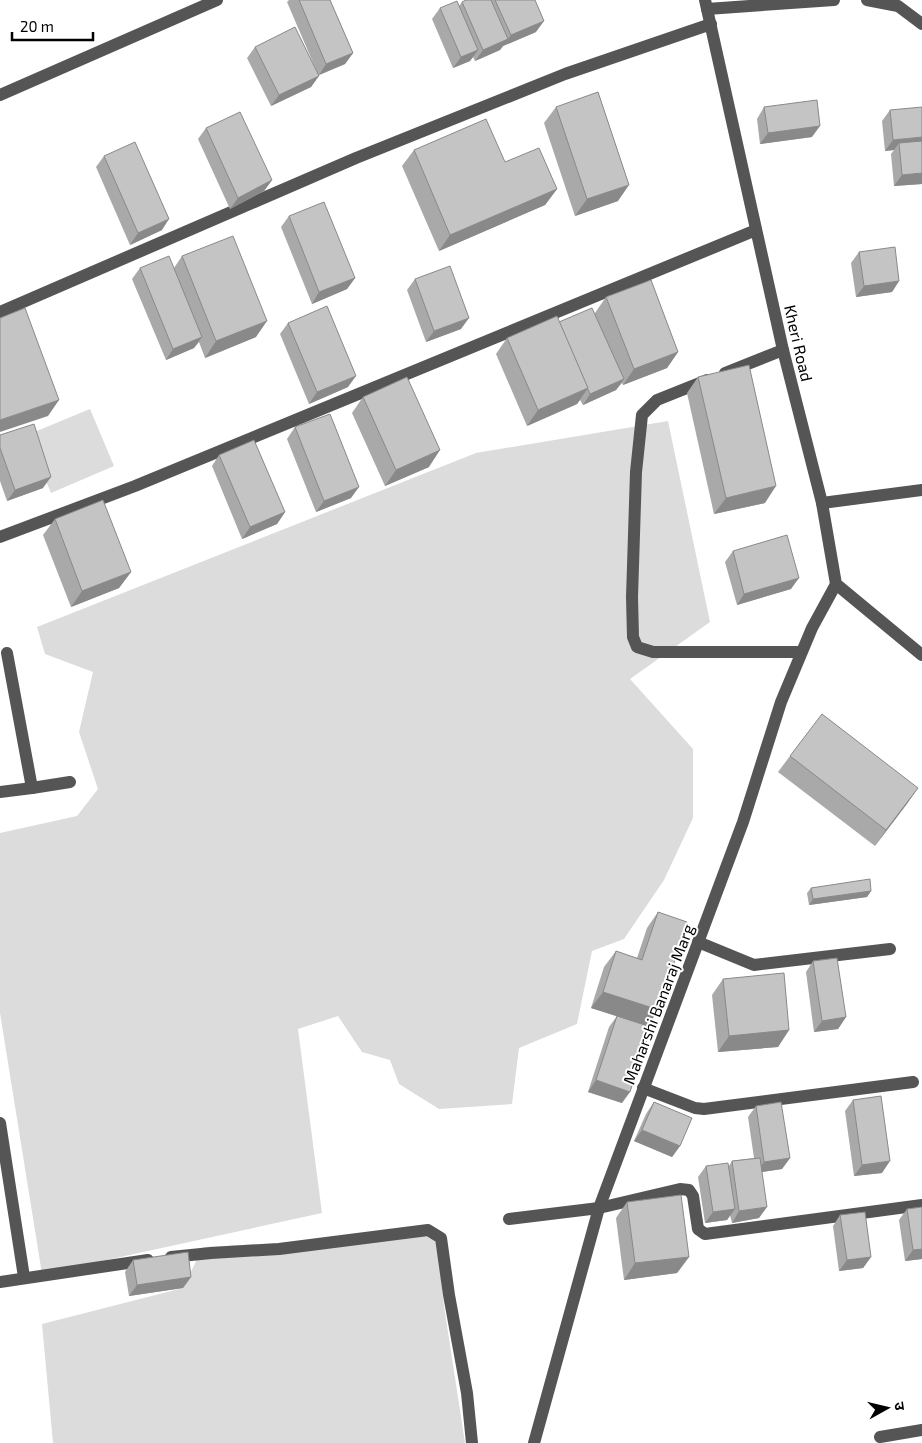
<svg xmlns="http://www.w3.org/2000/svg" width="922" height="1443" viewBox="0 0 922 1443" font-family="'Exo 2','Noto Sans Devanagari',sans-serif">
	<rect width="100%" height="100%" fill="#fff"/>
	<g fill="#dcdcdc">
		<path d="M90 409 114 466 51 493 27 435Z"/>
		<path d="M668 421 710 622 630 679 693 749V818L664 880 624 939 592 951 577 1024 519 1048 512 1104 439 1109 399 1084 390 1060 362 1052 338 1016 298 1029 322 1213 42 1274 0 1013V833L77 816 98 789 79 732 93 672 45 654 37 627 476 453Z"/>
		<path d="M436 1235 444 1306 465 1443H53L42 1324 183 1288 203 1247Z"/>
	</g>
	<g fill="none" stroke-linecap="round" stroke-linejoin="round">
		<g stroke="#555" stroke-width="12">
			<path d="M705 0 783 350 822 503 836 584 922 655"/>
			<path d="M867 0 898 6 922 24"/>
			<path d="M707 9 834 0"/>
			<path d="M0 95 217 0"/>
			<path d="M0 312 356 158 565 74 711 24"/>
			<path d="M725 373 783 350"/>
			<path d="M707 380 657 400 642 415 636 472 632 597 633 637 637 647 653 652H801"/>
			<path d="M822 503 922 490"/>
			<path d="M0 537 135 486 756 230"/>
			<path d="M7 653 32 788"/>
			<path d="M0 792 32 788 70 782"/>
			<path d="M698 942 754 965 890 949"/>
			<path d="M643 1088 695 1108 704 1109 913 1082"/>
			<path d="M0 1123 24 1277"/>
			<path d="M509 1219 599 1208 680 1189 689 1190 693 1196 698 1229 705 1234 922 1205"/>
			<path d="M171 1257 211 1253 279 1249 428 1230 441 1238 449 1295 467 1393 472 1443"/>
			<path d="M0 1282 148 1260"/>
			<path d="M880 1437 922 1430"/>
			<path d="M534 1443 599 1208 743 822 781 702 812 628 836 584"/>
		</g>
	</g>
	<g fill="#a9a9a9">
		<path d="M289 0H330L353 53 345 64 319 75 311 87 271 106 247 58 255 47 317 72 287 2Z"/>
		<path d="M466 0H535L536 32 503 46 500 50 475 61 473 57 470 61 453 68 432 19 440 8 459 6 462 2Z"/>
		<path d="M556 107 618 201 575 216 544 123Z"/>
		<path d="M764 107 812 137 760 144 757 119Z"/>
		<path d="M890 110 922 184 894 186 891 154 894 150 885 151 882 121Z"/>
		<path d="M206 128 272 180 264 191 230 209 198 139Z"/>
		<path d="M414 150 505 162 557 189 545 205 439 251 402 166Z"/>
		<path d="M104 156 162 230 130 245 96 167Z"/>
		<path d="M289 216 355 278 347 289 312 304 281 227Z"/>
		<path d="M859 252 899 281 892 292 856 297 851 263Z"/>
		<path d="M182 256 256 337 205 358 199 342 194 348 166 360 132 279 140 268H174Z"/>
		<path d="M415 279 461 329 426 342 407 290Z"/>
		<path d="M606 297 678 352 667 368 623 385 622 383 616 390 583 405 580 400 577 404 527 426 496 354 507 338 595 313Z"/>
		<path d="M288 323 348 387 309 404 280 334Z"/>
		<path d="M698 377 765 503 714 514 687 393Z"/>
		<path d="M363 397 429 467 385 486 352 413Z"/>
		<path d="M295 427 351 498 316 512 287 439Z"/>
		<path d="M0 435 43 488 7 501 0 481Z"/>
		<path d="M219 455 285 512 277 524 242 539 212 466Z"/>
		<path d="M55 519 131 572 119 588 71 607 43 535Z"/>
		<path d="M733 551 791 589 737 605 725 562Z"/>
		<path d="M790 756 918 788 875 846 778 772Z"/>
		<path d="M811 888 871 891 867 897 809 905 807 893Z"/>
		<path d="M658 912 648 1026 622 1103 588 1092 609 1027 617 1016 591 1008 604 967 616 951 637 958 647 928Z"/>
		<path d="M813 961 846 1017 838 1029 814 1032 806 972Z"/>
		<path d="M723 979 789 1030 778 1047 718 1052 712 995Z"/>
		<path d="M853 1100 882 1173 854 1176 845 1111Z"/>
		<path d="M654 1102 680 1146 672 1157 634 1141 646 1114Z"/>
		<path d="M756 1106 790 1158 782 1169 762 1172 759 1218 732 1223 730 1215 727 1220 705 1223 698 1177 706 1166H729L732 1161 754 1158 748 1117Z"/>
		<path d="M627 1202 689 1257 677 1273 624 1280 616 1218Z"/>
		<path d="M922 1207V1259L905 1261 899 1220 907 1209Z"/>
		<path d="M840 1215 871 1257 863 1268 839 1271 833 1226Z"/>
		<path d="M133 1260 191 1277 183 1288 129 1296 125 1272Z"/>
	</g>
	<g fill="#898989">
		<path d="M544 21 536 32 503 46 500 50 475 61 483 50 508 39 511 35Z"/>
		<path d="M478 50 470 61 453 68 461 57Z"/>
		<path d="M353 53 345 64 319 75 326 64Z"/>
		<path d="M319 76 311 87 271 106 279 95Z"/>
		<path d="M820 126 812 137 760 144 768 133Z"/>
		<path d="M922 137V148L899 143 894 150 885 151 893 140Z"/>
		<path d="M922 173V184L894 186 902 175Z"/>
		<path d="M272 180 264 191 230 209 238 198Z"/>
		<path d="M629 185 618 201 575 216 587 199Z"/>
		<path d="M557 189 545 205 439 251 450 235Z"/>
		<path d="M169 219 162 230 130 245 138 233Z"/>
		<path d="M355 278 347 289 312 304 319 292Z"/>
		<path d="M899 281 892 292 856 297 864 286Z"/>
		<path d="M469 318 461 329 426 342 434 331Z"/>
		<path d="M267 321 256 337 205 358 216 341Z"/>
		<path d="M202 337 194 348 166 360 173 349Z"/>
		<path d="M678 352 667 368 623 385 634 369Z"/>
		<path d="M356 376 348 387 309 404 317 392Z"/>
		<path d="M624 379 616 390 583 405 590 394Z"/>
		<path d="M588 388 577 404 527 426 538 410Z"/>
		<path d="M59 400 48 416 0 432V420Z"/>
		<path d="M440 450 429 467 385 486 396 470Z"/>
		<path d="M51 477 43 488 7 501 15 490Z"/>
		<path d="M776 486 765 503 714 514 726 498Z"/>
		<path d="M359 487 351 498 316 512 324 501Z"/>
		<path d="M285 512 277 524 242 539 250 527Z"/>
		<path d="M131 572 119 588 71 607 82 591Z"/>
		<path d="M799 578 791 589 737 605 744 594Z"/>
		<path d="M918 788 907 804 875 846 886 830Z"/>
		<path d="M871 891 867 897 809 905 813 899Z"/>
		<path d="M603 992 659 1010 647 1026 591 1008Z"/>
		<path d="M846 1017 838 1029 814 1032 822 1021Z"/>
		<path d="M789 1030 778 1047 718 1052 729 1036Z"/>
		<path d="M596 1080 630 1092 622 1103 588 1092Z"/>
		<path d="M642 1130 680 1146 672 1157 634 1141Z"/>
		<path d="M790 1158 782 1169 756 1173 764 1162Z"/>
		<path d="M890 1161 882 1173 854 1176 862 1165Z"/>
		<path d="M767 1207 759 1218 732 1223 739 1211Z"/>
		<path d="M735 1209 727 1220 705 1223 713 1212Z"/>
		<path d="M922 1249V1259L905 1261 913 1250Z"/>
		<path d="M689 1257 677 1273 624 1280 635 1263Z"/>
		<path d="M871 1257 863 1268 839 1271 847 1260Z"/>
		<path d="M191 1277 183 1288 129 1296 137 1285Z"/>
	</g>
	<g fill="#c4c4c4" stroke="#898989">
		<path d="M299 0H330L353 53 326 64Z"/>
		<path d="M466 0H491L508 39 483 50 462 2Z"/>
		<path d="M495 0H535L544 21 511 35Z"/>
		<path d="M457 1 478 50 461 57 440 8Z"/>
		<path d="M295 27 319 76 279 95 255 47Z"/>
		<path d="M598 92 629 185 587 199 556 107Z"/>
		<path d="M817 100 820 126 768 133 764 107Z"/>
		<path d="M922 107V137L893 140 890 110Z"/>
		<path d="M240 112 272 180 238 198 206 128Z"/>
		<path d="M486 119 505 162 539 148 557 189 450 235 414 150Z"/>
		<path d="M922 141V173L902 175 899 143Z"/>
		<path d="M135 142 169 219 138 233 104 156Z"/>
		<path d="M324 202 355 278 319 292 289 216Z"/>
		<path d="M233 236 267 321 216 341 182 256Z"/>
		<path d="M895 247 899 281 864 286 859 252Z"/>
		<path d="M169 256 202 337 173 349 140 268Z"/>
		<path d="M450 266 469 318 434 331 415 279Z"/>
		<path d="M651 280 678 352 634 369 606 297Z"/>
		<path d="M327 306 356 376 317 392 288 323Z"/>
		<path d="M25 308 59 400 0 420V318Z"/>
		<path d="M592 308 624 379 590 394 559 322Z"/>
		<path d="M557 316 588 388 538 410 507 338Z"/>
		<path d="M749 365 776 486 726 498 698 377Z"/>
		<path d="M407 377 440 450 396 470 363 397Z"/>
		<path d="M330 414 359 487 324 501 295 427Z"/>
		<path d="M34 424 51 477 15 490 0 448V435Z"/>
		<path d="M254 440 285 512 250 527 219 455Z"/>
		<path d="M103 500 131 572 82 591 55 519Z"/>
		<path d="M787 535 799 578 744 594 733 551Z"/>
		<path d="M822 714 918 788 886 830 790 756Z"/>
		<path d="M870 879 871 891 813 899 811 888Z"/>
		<path d="M658 912 687 922 659 1010 603 992 616 951 642 960Z"/>
		<path d="M837 958 846 1017 822 1021 813 961Z"/>
		<path d="M784 973 789 1030 729 1036 723 979Z"/>
		<path d="M617 1016 651 1027 630 1092 596 1080Z"/>
		<path d="M881 1096 890 1161 862 1165 853 1100Z"/>
		<path d="M654 1102 692 1118 680 1146 642 1130Z"/>
		<path d="M781 1102 790 1158 764 1162 756 1106Z"/>
		<path d="M760 1158 767 1207 739 1211 732 1161Z"/>
		<path d="M728 1163 735 1209 713 1212 706 1166Z"/>
		<path d="M681 1195 689 1257 635 1263 627 1202Z"/>
		<path d="M922 1207V1249L913 1250 907 1209Z"/>
		<path d="M865 1212 871 1257 847 1260 840 1215Z"/>
		<path d="M188 1252 191 1277 137 1285 133 1260Z"/>
	</g>
	<g text-anchor="middle" dominant-baseline="central" stroke-width="4" stroke-linejoin="round" paint-order="stroke">
		<g font-size="16" fill="#000" stroke="#fff">
			<text transform="translate(799 343) rotate(77)">Kheri Road</text>
			<text transform="translate(658 1004) rotate(-69)">Maharshi Banaraj Marg</text>
		</g>
	</g>
	<g transform="translate(887 1408) rotate(82)" stroke="#ffffff" stroke-width="4" paint-order="stroke">
	<path d="M0-4L9 19L0 12L-9 19Z" fill="#000000"/>
	<text y="-8" font-size="14" font-weight="bold" text-anchor="middle" fill="#000000">उ</text>
	</g>
	<path d="M12 32v8h81v-8" fill="none" stroke="#000000" stroke-width="2.5"/>
	<text x="20" y="32" font-size="15" fill="#000000" stroke="#ffffff" stroke-width="4" paint-order="stroke">20 m</text>
</svg>
